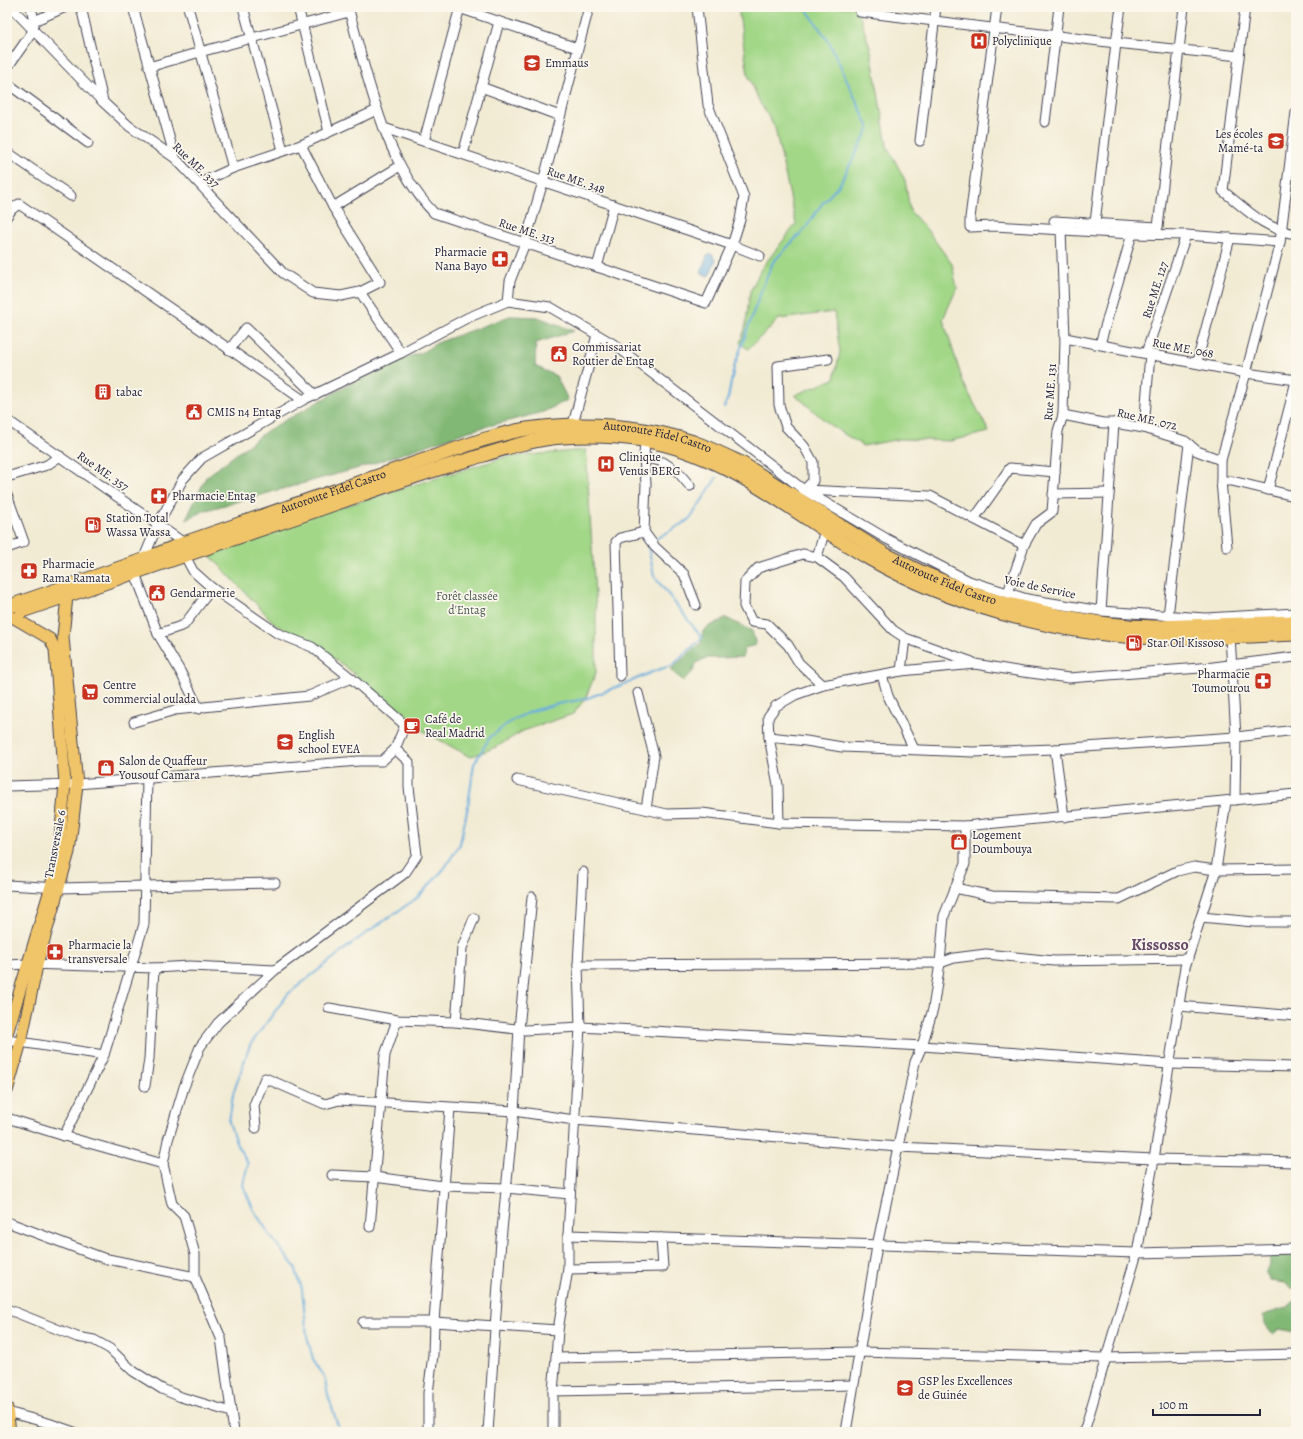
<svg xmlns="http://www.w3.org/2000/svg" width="1303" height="1439" viewBox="0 0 1303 1439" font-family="Alegreya,serif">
	<rect width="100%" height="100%" fill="#fbf7ec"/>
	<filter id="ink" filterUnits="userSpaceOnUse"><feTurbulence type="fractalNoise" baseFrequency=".025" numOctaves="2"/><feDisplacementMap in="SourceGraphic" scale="8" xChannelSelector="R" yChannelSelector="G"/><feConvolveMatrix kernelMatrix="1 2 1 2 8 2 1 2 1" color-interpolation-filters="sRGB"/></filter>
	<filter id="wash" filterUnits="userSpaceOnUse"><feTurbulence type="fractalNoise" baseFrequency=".012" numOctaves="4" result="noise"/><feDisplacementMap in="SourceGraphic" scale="16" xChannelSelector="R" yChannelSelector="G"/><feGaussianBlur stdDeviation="0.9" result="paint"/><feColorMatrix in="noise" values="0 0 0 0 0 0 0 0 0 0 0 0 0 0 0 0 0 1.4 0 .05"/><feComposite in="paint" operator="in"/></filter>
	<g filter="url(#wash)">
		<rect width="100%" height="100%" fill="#f2ebd4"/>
		<g fill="#a2d787" stroke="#627c61">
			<path d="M738 7H855L860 17 871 51 887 146 905 180 910 211 928 231 952 264 957 288 943 319 963 382 989 432 950 441 900 439 863 446 830 425 795 395 834 379 840 352 834 312 779 319 748 349 740 343 745 329 750 292 761 269 796 224 775 128 759 101 748 75Z"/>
			<path d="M586 450 596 611V673L585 699 573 714 523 731 496 747 470 757 411 724 345 666 314 646 276 625 204 549 506 457Z"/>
		</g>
		<g fill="#81b874" stroke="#526d58">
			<path d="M510 316 538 317 574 331 536 343 535 366 556 376 568 400 543 412 469 431 366 466 203 511 186 520 206 477 268 430 389 362 421 353 437 343Z"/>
			<path d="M726 618 752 631 756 645 744 648 743 657 720 658H706L696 663 694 670 684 681 670 670 701 643 703 631 708 627Z"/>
			<path d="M1290 1247 1296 1251V1286L1293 1290 1285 1283 1270 1281 1266 1274 1270 1264V1255Z"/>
			<path d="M1295 1301H1296V1332L1279 1329 1273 1334 1265 1324 1263 1315 1286 1308Z"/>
		</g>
		<path fill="#69adde" stroke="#46688c" d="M711 254 713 255 714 259 716 260 709 276 701 273 707 256Z"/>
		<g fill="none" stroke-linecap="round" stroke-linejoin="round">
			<g stroke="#69adde" stroke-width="2">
				<path d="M724 407 728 398 734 367 761 291 773 262 805 229 821 205 840 184 869 128 829 42 805 7"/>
				<path d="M656 539 690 519 717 477"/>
				<path d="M340 1432 328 1395 324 1376 313 1359 307 1336 302 1289 295 1267 272 1238 253 1209 243 1185 248 1164 236 1143 229 1122 233 1094 250 1045 288 994 355 941 417 898 444 869 460 844 468 806 474 764 490 737 514 719 535 710 557 704 585 699 627 683 652 672 673 665 702 638 654 576 648 546"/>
			</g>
		</g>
	</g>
	<g filter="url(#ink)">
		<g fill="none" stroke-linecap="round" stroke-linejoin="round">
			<g stroke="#414052" stroke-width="11">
				<g id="minor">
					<path d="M11 7 103 102 129 126 175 158 283 273 313 293 341 296 360 292 380 282 333 207 301 145"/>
					<path d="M31 7 34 21"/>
					<path d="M81 7 103 101"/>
					<path d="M133 7 175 158"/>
					<path d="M188 7 233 168"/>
					<path d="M243 7 283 150"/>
					<path d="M298 7 329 132"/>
					<path d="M348 7C368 76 383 160 434 213L706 303 732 245 740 220 744 197 708 105 697 7"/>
					<path d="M456 7 577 48"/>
					<path d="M997 7 970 218V227L995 226 1132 234 1186 235 1280 242"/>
					<path d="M1121 7 1116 43 1239 56"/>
					<path d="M1245 7 1223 191C1247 210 1264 229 1296 234"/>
					<path d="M860 12 1116 43 1095 223"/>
					<path d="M149 67 200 52 349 12"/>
					<path d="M7 68 33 31 34 21 66 7"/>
					<path d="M7 83 88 143"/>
					<path d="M481 87 560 116"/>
					<path d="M1045 122 1059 7"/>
					<path d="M384 128 732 245 760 256"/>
					<path d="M424 141 460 7"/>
					<path d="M920 141 936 7"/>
					<path d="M7 152 71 196"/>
					<path d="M463 154 499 22"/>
					<path d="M200 183 233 168 301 145 377 110"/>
					<path d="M333 207 400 166"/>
					<path d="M7 216 12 209 19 204 303 400"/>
					<path d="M1054 221 1158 227 1184 7"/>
					<path d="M597 267 614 205"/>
					<path d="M360 292 401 353"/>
					<path d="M508 301 510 281 525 243 543 182 589 7"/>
					<path d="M1065 338 1246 373 1296 380"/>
					<path d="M1100 344 1132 234"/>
					<path d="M229 350 246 328 315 395"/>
					<path d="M1146 353 1186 235"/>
					<path d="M1197 362 1230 238"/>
					<path d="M1063 415 1103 423H1114L1144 428 1185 441 1197 451 1221 460"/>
					<path d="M7 420 184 543"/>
					<path d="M573 424 597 335"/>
					<path d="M1144 428 1150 354"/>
					<path d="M644 457 663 462 678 472 690 486"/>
					<path d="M7 477 47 465 60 456"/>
					<path d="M1221 481H1232L1294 496H1296"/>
					<path d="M804 490 813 481V462L804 446 786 427 779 405 778 366 828 359"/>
					<path d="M806 490 930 496 1024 545 1008 593"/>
					<path d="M1268 490 1296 381"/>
					<path d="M1053 494 1109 493"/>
					<path d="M7 495 24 542 7 548"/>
					<path d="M974 519 1010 468 1055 472"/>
					<path d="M644 532 655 547 684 574 696 605"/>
					<path d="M1024 545 1036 524 1052 512 1058 431 1063 415 1065 338 1061 229"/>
					<path d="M1227 547 1221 481V460L1246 373 1280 242 1296 112"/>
					<path d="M817 557 825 530"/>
					<path d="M143 560 158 524 183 479 202 458 303 400 401 353 467 318 508 301 550 307 615 345 804 490 887 539 969 581 1027 599 1101 611 1205 618 1296 613"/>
					<path d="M135 573 158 634 180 671 199 709"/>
					<path d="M1101 611 1114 423"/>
					<path d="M1168 616 1189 444"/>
					<path d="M158 634 184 625 212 588"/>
					<path d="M1230 636 1236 737 1235 800"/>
					<path d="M901 671 905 638"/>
					<path d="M882 675 888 696 914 749"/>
					<path d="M620 676 616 542 620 538 644 532 646 484 644 457 645 440"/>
					<path d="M823 685 799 663 788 645 767 624 752 622 744 606 745 582 758 568 803 554 817 557 844 577 893 630 905 638 972 662"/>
					<path d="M638 693 654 756 646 809"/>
					<path d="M134 722 175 710 309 696 351 678"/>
					<path d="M769 737 806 741 842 747 973 752 1055 749 1236 737 1296 730"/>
					<path d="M1055 749 1064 817"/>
					<path d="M517 780 667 814 702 813 779 823 965 826 1296 794"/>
					<path d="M7 786 77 784 359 761H382L395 749 405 725 351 678 312 647 277 633 212 588 193 571 185 556"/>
					<path d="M779 823 778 785 769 737 768 717 776 706 795 695 823 685 901 671 975 664 1023 672 1069 678 1213 667 1295 657"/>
					<path d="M7 885 59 888 275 883"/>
					<path d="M955 888 992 896 1119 899 1177 871 1194 867 1216 870 1296 869"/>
					<path d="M1201 917 1254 922H1296"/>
					<path d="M7 965 28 964 154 968 190 966 275 970 405 873 417 855 409 787V762L395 749"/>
					<path d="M578 965 940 963 954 958 986 954 1054 961 1188 959"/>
					<path d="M1179 1006 1296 1016"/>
					<path d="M329 1008 397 1020 456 1022 525 1030 580 1027 922 1046 1169 1064 1296 1067"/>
					<path d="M456 1022 462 948 474 918"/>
					<path d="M7 1040 104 1055"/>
					<path d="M145 1086 149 1059 154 968"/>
					<path d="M7 1118 71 1138 163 1164"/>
					<path d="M256 1128 254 1105 265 1078 325 1104 339 1100 514 1111 574 1120 898 1147 1154 1159 1296 1162"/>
					<path d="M64 1136 104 1055 144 924 147 778"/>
					<path d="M332 1175 374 1177 443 1186 506 1188 570 1194"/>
					<path d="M7 1222 103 1258 195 1277"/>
					<path d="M370 1227 385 1055 397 1020"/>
					<path d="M568 1235 1137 1253 1296 1249"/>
					<path d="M568 1269 663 1267 661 1238"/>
					<path d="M7 1309 77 1337 94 1340 110 1349 133 1371 162 1389 181 1397 231 1412"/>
					<path d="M363 1322H434L558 1330"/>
					<path d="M556 1358 859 1352 1105 1358 1296 1354"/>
					<path d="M553 1391 853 1385"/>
					<path d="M7 1412 48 1423 74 1432"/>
					<path d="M234 1432 221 1338 195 1277V1254L184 1216 172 1204 163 1164 168 1140 184 1087 200 1047 218 1023 275 970"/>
					<path d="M430 1432 428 1427V1393L433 1355 434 1322 450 1108"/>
					<path d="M488 1432 501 1240 514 1111 519 1029 532 897"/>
					<path d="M553 1432V1391L556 1358 558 1330 568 1269V1235L580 1027 578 965 583 872"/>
					<path d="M846 1432 877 1246 898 1147 915 1062 922 1046 933 1009 940 963 944 916 965 864V826"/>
					<path d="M1084 1432 1137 1253 1154 1159 1185 967 1216 870 1226 801"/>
				</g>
			</g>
			<g stroke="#414052" stroke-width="13">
				<g id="major">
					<path d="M7 1034 51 886 59 850 65 784 55 649 50 639 9 615"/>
					<path d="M7 1091 21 1042 38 961 69 852 73 820 77 784 63 637 67 596"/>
					<path d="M7 1408 10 1432"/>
				</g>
			</g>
			<g stroke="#414052" stroke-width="15">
				<g id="highway">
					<path id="s1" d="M7 607 143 560 184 543 482 440C497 436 512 431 527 429 584 421 637 424 693 442 710 448 726 456 743 464L885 554 921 572 977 595 1004 603 1061 616 1100 623 1130 626 1157 627 1296 622"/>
					<path d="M22 611C114 580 206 549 297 517 355 497 412 476 471 459 500 450 531 439 563 437 589 435 617 436 643 440 730 454 796 516 870 559 947 603 1052 633 1140 637 1192 640 1244 636 1296 634"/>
				</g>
			</g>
			<use href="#minor" stroke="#fff" stroke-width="9"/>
			<use href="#major" stroke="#f0c469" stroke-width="11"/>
			<use href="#highway" stroke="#f0c469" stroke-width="13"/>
		</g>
	</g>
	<defs>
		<g id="hospital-square" transform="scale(0.9)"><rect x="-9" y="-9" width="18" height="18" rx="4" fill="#c8321e" stroke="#fbf7ec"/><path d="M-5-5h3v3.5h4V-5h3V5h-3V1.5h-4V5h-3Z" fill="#fff"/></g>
		<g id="school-square" transform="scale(0.9)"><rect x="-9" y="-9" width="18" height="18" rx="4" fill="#c8321e" stroke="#fbf7ec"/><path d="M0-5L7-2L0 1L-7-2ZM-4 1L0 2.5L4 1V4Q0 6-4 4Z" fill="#fff"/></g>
		<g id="pharmacy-square" transform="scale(0.9)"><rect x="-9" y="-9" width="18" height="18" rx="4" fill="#c8321e" stroke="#fbf7ec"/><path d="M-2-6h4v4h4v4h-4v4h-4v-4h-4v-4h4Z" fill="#fff"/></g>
		<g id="civic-square" transform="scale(0.9)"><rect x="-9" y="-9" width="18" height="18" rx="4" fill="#c8321e" stroke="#fbf7ec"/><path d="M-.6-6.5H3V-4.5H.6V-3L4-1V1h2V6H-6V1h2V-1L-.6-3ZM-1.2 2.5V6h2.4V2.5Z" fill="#fff"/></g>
		<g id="building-square" transform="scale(0.9)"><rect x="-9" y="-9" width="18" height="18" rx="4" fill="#c8321e" stroke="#fbf7ec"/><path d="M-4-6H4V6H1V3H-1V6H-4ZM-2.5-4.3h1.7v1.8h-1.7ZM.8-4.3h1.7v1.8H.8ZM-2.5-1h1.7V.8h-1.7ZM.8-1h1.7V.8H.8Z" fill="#fff"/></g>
		<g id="fuel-square" transform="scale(0.9)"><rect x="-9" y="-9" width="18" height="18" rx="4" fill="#c8321e" stroke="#fbf7ec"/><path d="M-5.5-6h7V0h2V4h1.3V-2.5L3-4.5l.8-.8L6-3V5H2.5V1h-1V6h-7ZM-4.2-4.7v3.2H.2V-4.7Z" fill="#fff"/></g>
		<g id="supermarket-square" transform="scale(0.9)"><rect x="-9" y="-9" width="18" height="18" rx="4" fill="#c8321e" stroke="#fbf7ec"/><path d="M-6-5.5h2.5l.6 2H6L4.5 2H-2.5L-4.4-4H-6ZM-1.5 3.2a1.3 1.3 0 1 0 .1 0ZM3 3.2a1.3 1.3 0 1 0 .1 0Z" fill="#fff"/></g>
		<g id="cafe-square" transform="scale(0.9)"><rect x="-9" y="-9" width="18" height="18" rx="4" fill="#c8321e" stroke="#fbf7ec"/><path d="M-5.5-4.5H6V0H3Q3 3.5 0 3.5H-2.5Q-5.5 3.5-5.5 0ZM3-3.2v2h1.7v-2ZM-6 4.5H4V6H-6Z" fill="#fff"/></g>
		<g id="shop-square" transform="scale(0.9)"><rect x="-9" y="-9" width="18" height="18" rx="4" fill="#c8321e" stroke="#fbf7ec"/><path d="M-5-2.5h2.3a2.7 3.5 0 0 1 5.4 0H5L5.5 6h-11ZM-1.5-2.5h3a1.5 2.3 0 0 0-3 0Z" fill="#fff"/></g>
	</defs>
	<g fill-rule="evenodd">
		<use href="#hospital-square" x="979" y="41"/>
		<use href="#school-square" x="532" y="63"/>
		<use href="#school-square" x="1276" y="141"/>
		<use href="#pharmacy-square" x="500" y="259"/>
		<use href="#civic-square" x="559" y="354"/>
		<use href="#building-square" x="103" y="392"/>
		<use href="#civic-square" x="194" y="412"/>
		<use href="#hospital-square" x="606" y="464"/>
		<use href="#pharmacy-square" x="159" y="496"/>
		<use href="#fuel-square" x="93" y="525"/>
		<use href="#pharmacy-square" x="29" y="571"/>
		<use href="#civic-square" x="157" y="593"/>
		<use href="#fuel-square" x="1134" y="643"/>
		<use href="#pharmacy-square" x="1263" y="681"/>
		<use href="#supermarket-square" x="90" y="692"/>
		<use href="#cafe-square" x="412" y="726"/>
		<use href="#school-square" x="285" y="742"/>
		<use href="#shop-square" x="106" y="768"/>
		<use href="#shop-square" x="959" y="842"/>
		<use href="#pharmacy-square" x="55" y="952"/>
		<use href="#school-square" x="905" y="1388"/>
	</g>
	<g text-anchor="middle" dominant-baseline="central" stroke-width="3.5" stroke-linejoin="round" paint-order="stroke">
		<g font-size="12" fill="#22223b" stroke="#fbf7ec" text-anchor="start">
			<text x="992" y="41">Polyclinique</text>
			<text x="545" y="63">Emmaus</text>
			<text x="1263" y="134" text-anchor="end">Les écoles<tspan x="1263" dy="14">Mamé-ta</tspan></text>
			<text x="487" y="252" text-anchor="end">Pharmacie<tspan x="487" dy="14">Nana Bayo</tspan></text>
			<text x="572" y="347">Commissariat<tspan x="572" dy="14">Routier de Entag</tspan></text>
			<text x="116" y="392">tabac</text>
			<text x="207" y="412">CMIS n4 Entag</text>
			<text x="619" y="457">Clinique<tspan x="619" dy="14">Venus BERG</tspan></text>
			<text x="172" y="496">Pharmacie Entag</text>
			<text x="106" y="518">Station Total<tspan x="106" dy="14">Wassa Wassa</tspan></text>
			<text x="42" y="564">Pharmacie<tspan x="42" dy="14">Rama Ramata</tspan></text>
			<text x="170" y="593">Gendarmerie</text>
			<text x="1147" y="643">Star Oil Kissoso</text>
			<text x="1250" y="674" text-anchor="end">Pharmacie<tspan x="1250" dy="14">Toumourou</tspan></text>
			<text x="103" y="685">Centre<tspan x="103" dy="14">commercial oulada</tspan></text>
			<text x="425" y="719">Café de<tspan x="425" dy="14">Real Madrid</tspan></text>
			<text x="298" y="735">English<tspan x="298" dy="14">school EVEA</tspan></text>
			<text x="119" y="761">Salon de Quaffeur<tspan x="119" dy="14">Yousouf Camara</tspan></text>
			<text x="972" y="835">Logement<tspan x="972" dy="14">Doumbouya</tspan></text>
			<text x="68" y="945">Pharmacie la<tspan x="68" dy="14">transversale</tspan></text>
			<text x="918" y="1381">GSP les Excellences<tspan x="918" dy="14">de Guinée</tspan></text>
		</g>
		<g font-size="12" fill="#22223b" stroke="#fbf7ec">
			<text transform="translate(196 165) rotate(44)">Rue ME. 337</text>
			<text transform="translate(576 180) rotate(19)">Rue ME. 348</text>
			<text transform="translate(527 231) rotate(18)">Rue ME. 313</text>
			<text transform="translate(1155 290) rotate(-72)">Rue ME. 127</text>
			<text transform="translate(1183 348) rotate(11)">Rue ME. 068</text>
			<text transform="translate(1050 392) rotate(-86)">Rue ME. 131</text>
			<text transform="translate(1147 419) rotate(13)">Rue ME. 072</text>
			<text stroke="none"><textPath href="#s1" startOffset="682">Autoroute Fidel Castro</textPath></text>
			<text transform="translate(103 471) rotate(35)">Rue ME. 357</text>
			<text stroke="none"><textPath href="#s1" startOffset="346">Autoroute Fidel Castro</textPath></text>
			<text stroke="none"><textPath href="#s1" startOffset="1006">Autoroute Fidel Castro</textPath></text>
			<text transform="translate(1040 587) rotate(12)">Voie de Service</text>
			<text transform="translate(55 844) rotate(-79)">Transversale 6</text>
		</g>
		<g font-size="12" fill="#485852" stroke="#fbf7ec">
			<text x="467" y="596">Forêt classée<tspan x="467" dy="14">d'Entag</tspan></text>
		</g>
		<g font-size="16" font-weight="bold" fill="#644866" stroke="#fbf7ec">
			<text x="1160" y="945">Kissosso</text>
		</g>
	</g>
	<rect width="1303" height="1439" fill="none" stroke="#fbf7ec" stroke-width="24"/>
	<path d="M1153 1409v6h107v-6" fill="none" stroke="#22223b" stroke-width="2"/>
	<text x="1159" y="1409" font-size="12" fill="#22223b" stroke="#fbf7ec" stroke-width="3" paint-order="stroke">100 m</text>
</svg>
